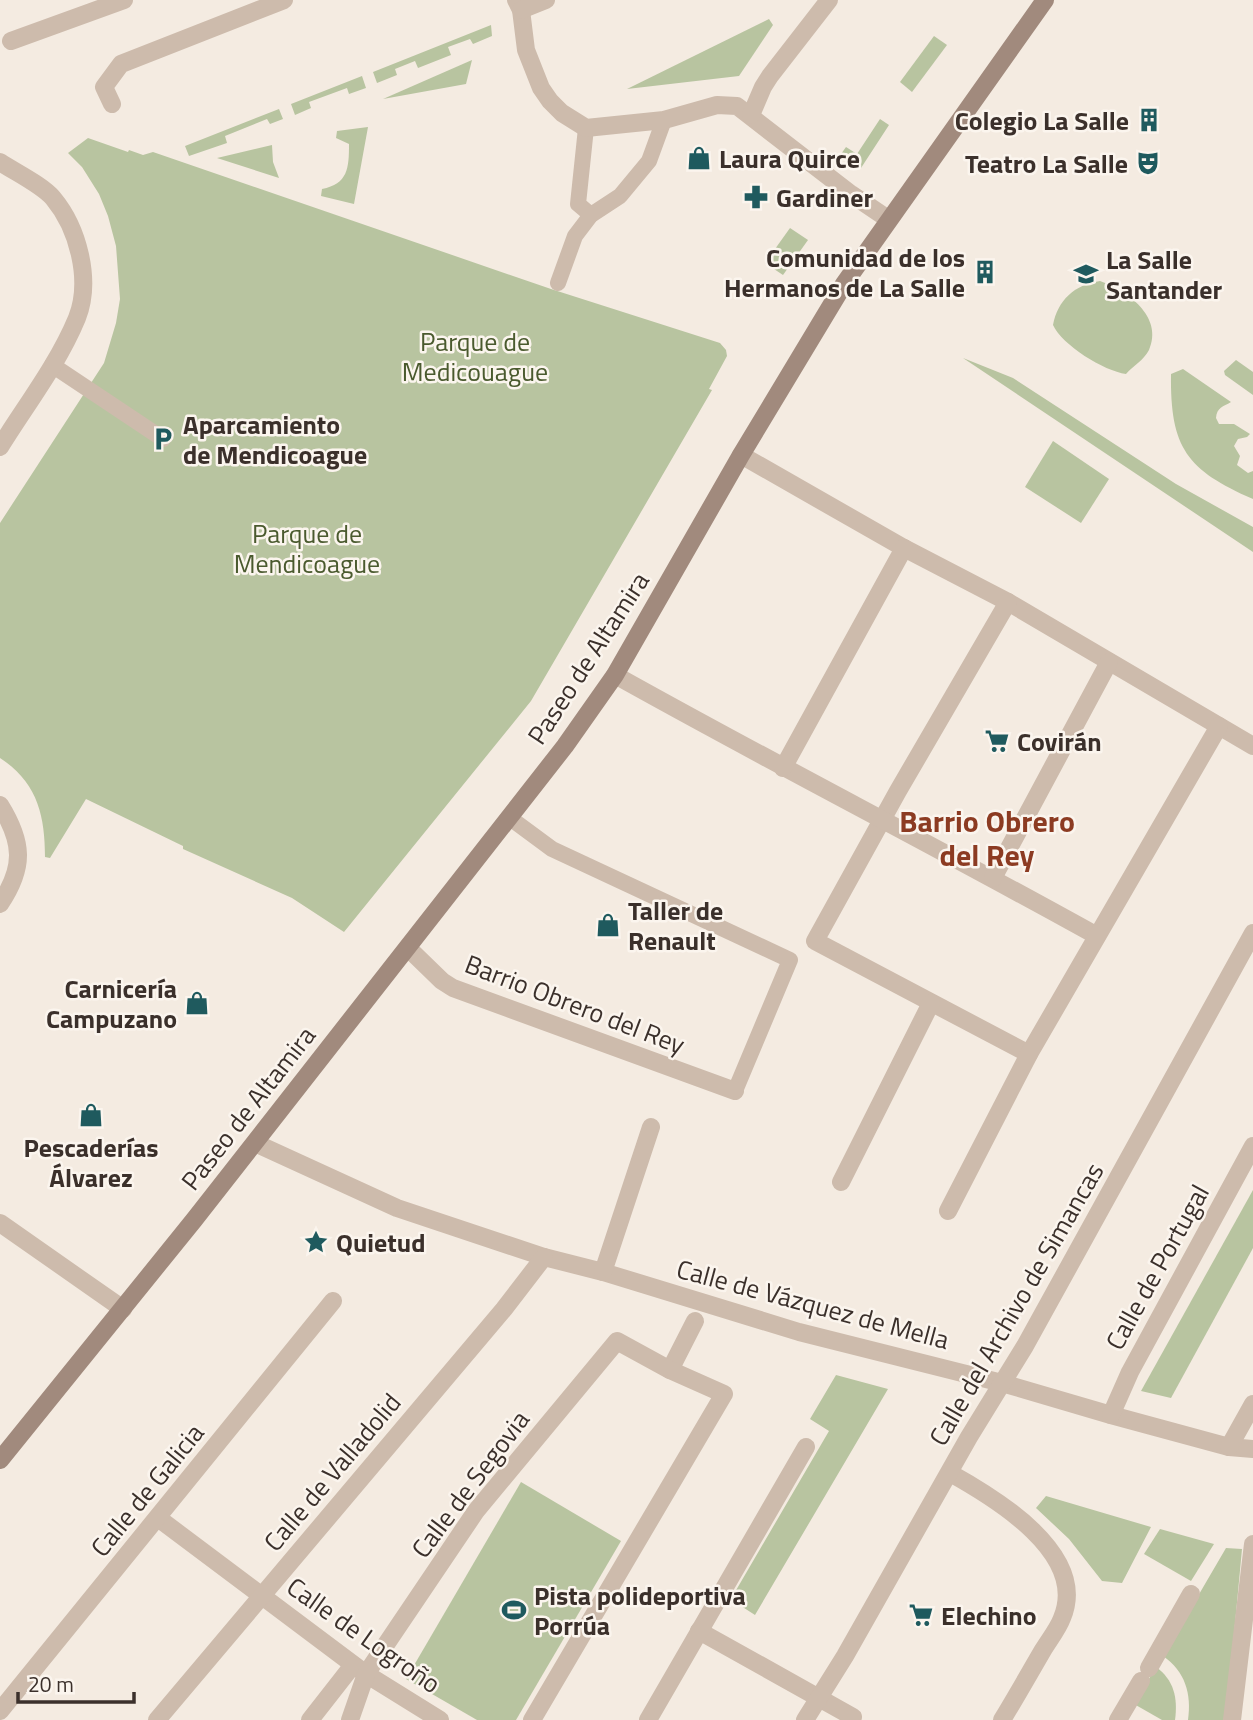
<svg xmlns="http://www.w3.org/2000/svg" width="1253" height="1720" viewBox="0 0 1253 1720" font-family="'Titillium Web',sans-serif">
	<rect width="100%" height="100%" fill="#f4ebe1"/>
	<g fill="#b8c4a0">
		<path d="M769 19 773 25 739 76 627 89Z"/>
		<path d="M491 25 492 36 473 44 470 39 448 47 451 55 418 68 415 61 395 69 397 75 377 83 373 72Z"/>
		<path d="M934 36 947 45 912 92 900 82Z"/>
		<path d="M472 60 466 84 383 99Z"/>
		<path d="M362 76 366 88 349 94 347 88 309 102 311 108 295 115 291 104Z"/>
		<path d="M279 109 283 119 270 124 267 119 225 136 227 143 189 156 185 146Z"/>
		<path d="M880 119 889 125 861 168 841 154 846 147 857 154Z"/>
		<path d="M368 127 354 204 321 196 322 189C348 184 349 168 349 144L336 138 337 131Z"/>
		<path d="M88 138 128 152 129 150 143 155 153 152 551 289 720 343 726 350 727 356 709 389 712 390 531 701 344 932 292 898 183 849V846L86 799 50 858 45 857C45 815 37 782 0 758V523L104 363 116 323 120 299 116 246 108 216 99 194 82 167 68 153Z"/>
		<path d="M272 145 273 162 279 178 217 158Z"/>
		<path d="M790 228 808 240 783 275 765 263Z"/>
		<path d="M1100 281C1127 290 1164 317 1149 350 1144 360 1133 366 1126 374 1104 371 1062 345 1053 325 1058 300 1074 285 1100 281Z"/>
		<path d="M963 358 1013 378 1176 484 1253 527V552Z"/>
		<path d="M1236 360 1253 372V395L1225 375 1224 371Z"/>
		<path d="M1183 369 1231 402C1223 407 1217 407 1216 418L1219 424H1234L1250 434 1247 437 1238 439 1234 446 1240 456 1237 465 1248 473 1253 471V499C1187 470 1170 448 1171 374Z"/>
		<path d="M1053 441 1109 479 1081 523 1025 487Z"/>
		<path d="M1253 1190V1248L1171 1398 1141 1391Z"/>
		<path d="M836 1375 888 1389 755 1615 741 1606 735 1592 829 1431 810 1419Z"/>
		<path d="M521 1482 621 1541 516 1720H477L406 1679Z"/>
		<path d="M1046 1496 1151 1527 1122 1583 1102 1581 1069 1539 1036 1508Z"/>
		<path d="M1160 1529 1214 1544 1191 1581 1144 1554Z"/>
		<path d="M1226 1548 1242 1549 1226 1720H1188C1192 1694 1185 1671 1163 1656Z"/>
		<path d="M1156 1667C1174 1680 1178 1698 1175 1720H1162L1134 1704Z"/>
	</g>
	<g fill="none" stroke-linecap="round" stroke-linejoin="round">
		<g stroke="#cdbbac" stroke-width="16">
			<path d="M586 128 578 204 591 215"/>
			<path d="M558 283 575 236 591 215 620 196 649 161 664 120"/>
			<path d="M52 365 163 439"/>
			<path d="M510 818 552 849 790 960 735 1091"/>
		</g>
		<g stroke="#cdbbac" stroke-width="18">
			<path d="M516 0 521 10 526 50 541 88 550 101 562 113 586 128 664 120 717 105 737 106 851 194 888 219"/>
			<path d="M521 10 546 0"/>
			<path d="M11 41 124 0"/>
			<path d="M112 104 104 87 121 64 284 0"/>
			<path d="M751 115 763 87 770 76 829 0"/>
			<path d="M0 162C15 172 42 185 53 198 78 228 92 280 77 318 58 364 26 405 0 447"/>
			<path d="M741 455 904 548 1008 602 1253 746"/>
			<path d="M1008 602 898 791 815 941 1029 1054"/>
			<path d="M615 675C774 764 937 847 1097 936"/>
			<path d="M783 768 904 548"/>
			<path d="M0 805C23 842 25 867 0 904"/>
			<path d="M993 878 1109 662"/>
			<path d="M408 948 442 981 453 988 735 1091"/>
			<path d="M255 1143 397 1208 544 1257 603 1272 799 1332 1002 1383 1111 1415 1229 1447 1253 1449"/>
			<path d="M841 1182 931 1003"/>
			<path d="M948 1211 1029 1054 1219 726"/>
			<path d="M0 1223 123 1309"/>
			<path d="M603 1272 651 1127"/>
			<path d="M670 1370 695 1321"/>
			<path d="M1111 1415 1130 1372 1253 1146"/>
			<path d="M1229 1447 1253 1404"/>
			<path d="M950 1473C995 1498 1089 1554 1062 1618 1058 1629 1049 1640 1043 1650 1029 1674 1016 1697 1002 1720"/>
			<path d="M158 1518 366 1674 440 1720"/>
			<path d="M699 1631 853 1717"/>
			<path d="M1149 1668 1191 1594"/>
			<path d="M0 1711 333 1301"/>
			<path d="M157 1720 504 1309 544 1257"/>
			<path d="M310 1720 353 1665"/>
			<path d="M350 1720 366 1674 476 1511 617 1341 670 1370 724 1394 532 1720"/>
			<path d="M648 1720 806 1447"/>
			<path d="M805 1720 845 1656 969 1437 1025 1346 1253 933"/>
			<path d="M1118 1720 1141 1681"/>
			<path d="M1232 1720 1253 1544"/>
		</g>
		<path stroke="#a18a7d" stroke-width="18" d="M0 1460 194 1220 565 746 615 675 741 455 844 284 1045 0"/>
	</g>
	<defs>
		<g id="building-bare" transform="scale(1.89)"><path d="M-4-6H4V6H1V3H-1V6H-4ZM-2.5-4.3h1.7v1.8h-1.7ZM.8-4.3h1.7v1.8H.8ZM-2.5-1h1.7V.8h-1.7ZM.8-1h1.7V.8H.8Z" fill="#1f5a5e" stroke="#fbf5ee" stroke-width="2.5" paint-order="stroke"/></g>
		<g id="shop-bare" transform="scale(1.89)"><path d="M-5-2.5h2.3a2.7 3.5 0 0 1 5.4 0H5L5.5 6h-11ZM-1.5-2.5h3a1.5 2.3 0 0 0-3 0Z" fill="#1f5a5e" stroke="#fbf5ee" stroke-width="2.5" paint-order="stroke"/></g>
		<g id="theatre-bare" transform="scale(1.89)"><path d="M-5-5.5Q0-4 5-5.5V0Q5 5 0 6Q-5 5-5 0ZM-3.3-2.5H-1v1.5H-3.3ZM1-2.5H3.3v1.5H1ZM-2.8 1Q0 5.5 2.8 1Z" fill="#1f5a5e" stroke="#fbf5ee" stroke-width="2.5" paint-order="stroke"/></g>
		<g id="pharmacy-bare" transform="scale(1.89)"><path d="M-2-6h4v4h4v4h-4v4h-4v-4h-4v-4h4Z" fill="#1f5a5e" stroke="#fbf5ee" stroke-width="2.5" paint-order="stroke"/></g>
		<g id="school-bare" transform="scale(1.89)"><path d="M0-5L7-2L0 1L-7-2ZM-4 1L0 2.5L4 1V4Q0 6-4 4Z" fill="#1f5a5e" stroke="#fbf5ee" stroke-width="2.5" paint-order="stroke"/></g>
		<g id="parking-bare" transform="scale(1.89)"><path d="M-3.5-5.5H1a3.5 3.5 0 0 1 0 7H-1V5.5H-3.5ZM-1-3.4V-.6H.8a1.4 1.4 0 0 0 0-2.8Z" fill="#1f5a5e" stroke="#fbf5ee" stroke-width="2.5" paint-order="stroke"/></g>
		<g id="supermarket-bare" transform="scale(1.89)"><path d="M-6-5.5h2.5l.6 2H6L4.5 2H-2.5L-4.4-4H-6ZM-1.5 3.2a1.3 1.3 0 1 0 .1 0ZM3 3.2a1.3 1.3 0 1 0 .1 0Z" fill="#1f5a5e" stroke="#fbf5ee" stroke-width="2.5" paint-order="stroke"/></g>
		<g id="sight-bare" transform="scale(1.89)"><path d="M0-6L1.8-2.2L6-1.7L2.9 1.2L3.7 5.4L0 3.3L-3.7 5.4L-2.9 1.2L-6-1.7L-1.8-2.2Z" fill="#1f5a5e" stroke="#fbf5ee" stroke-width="2.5" paint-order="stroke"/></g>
		<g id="stadium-bare" transform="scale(1.89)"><path d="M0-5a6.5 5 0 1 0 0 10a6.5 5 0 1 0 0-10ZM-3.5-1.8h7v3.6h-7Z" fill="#1f5a5e" stroke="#fbf5ee" stroke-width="2.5" paint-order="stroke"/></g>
	</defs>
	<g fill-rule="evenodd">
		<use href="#building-bare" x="1149" y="120"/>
		<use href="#shop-bare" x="699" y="158"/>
		<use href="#theatre-bare" x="1148" y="163"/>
		<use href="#pharmacy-bare" x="756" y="197"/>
		<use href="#building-bare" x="985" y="272"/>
		<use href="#school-bare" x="1086" y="274"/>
		<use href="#parking-bare" x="163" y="439"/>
		<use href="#supermarket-bare" x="997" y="741"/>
		<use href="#shop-bare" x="608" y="925"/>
		<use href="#shop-bare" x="197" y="1003"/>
		<use href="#shop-bare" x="91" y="1115"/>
		<use href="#sight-bare" x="316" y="1242"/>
		<use href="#stadium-bare" x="514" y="1610"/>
		<use href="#supermarket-bare" x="921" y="1615"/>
	</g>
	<g text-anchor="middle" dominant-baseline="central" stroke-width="5" stroke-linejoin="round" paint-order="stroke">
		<g font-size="26" font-weight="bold" fill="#3b302b" stroke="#fbf5ee" text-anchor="start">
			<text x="1129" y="120" text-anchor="end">Colegio La Salle</text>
			<text x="719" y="158">Laura Quirce</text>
			<text x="1128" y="163" text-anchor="end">Teatro La Salle</text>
			<text x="776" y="197">Gardiner</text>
			<text x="965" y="257" text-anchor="end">Comunidad de los<tspan x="965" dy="30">Hermanos de La Salle</tspan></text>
			<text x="1106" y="259">La Salle<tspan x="1106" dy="30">Santander</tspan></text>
			<text x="183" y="424">Aparcamiento<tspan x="183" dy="30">de Mendicoague</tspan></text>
			<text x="1017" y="741">Covirán</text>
			<text x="628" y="910">Taller de<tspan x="628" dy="30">Renault</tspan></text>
			<text x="177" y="988" text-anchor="end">Carnicería<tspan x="177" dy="30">Campuzano</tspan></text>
			<text x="91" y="1147" text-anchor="middle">Pescaderías<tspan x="91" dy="30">Álvarez</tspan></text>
			<text x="336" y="1242">Quietud</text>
			<text x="534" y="1595">Pista polideportiva<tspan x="534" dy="30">Porrúa</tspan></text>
			<text x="941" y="1615">Elechino</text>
		</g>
		<g font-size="26" fill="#4a5a2e" stroke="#fbf5ee">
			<text x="475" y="341">Parque de<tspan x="475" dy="30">Medicouague</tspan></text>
			<text x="307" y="533">Parque de<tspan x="307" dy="30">Mendicoague</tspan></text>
		</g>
		<g font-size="26" fill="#3b302b" stroke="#fbf5ee">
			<text transform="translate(588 658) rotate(-57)">Paseo de Altamira</text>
			<text transform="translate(575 1004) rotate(21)">Barrio Obrero del Rey</text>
			<text transform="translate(248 1108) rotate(-52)">Paseo de Altamira</text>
			<text transform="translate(1157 1267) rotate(-61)">Calle de Portugal</text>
			<text transform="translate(813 1304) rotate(15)">Calle de Vázquez de Mella</text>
			<text transform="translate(1016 1304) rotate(-60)">Calle del Archivo de Simancas</text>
			<text transform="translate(332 1472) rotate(-50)">Calle de Valladolid</text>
			<text transform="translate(470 1484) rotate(-53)">Calle de Segovia</text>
			<text transform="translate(147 1490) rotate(-51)">Calle de Galicia</text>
			<text transform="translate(364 1635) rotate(35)">Calle de Logroño</text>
		</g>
		<g font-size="30" font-weight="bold" fill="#8c3b22" stroke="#fbf5ee">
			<text x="987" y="821">Barrio Obrero<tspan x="987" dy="34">del Rey</tspan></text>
		</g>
	</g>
	<path d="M18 1692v10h116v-10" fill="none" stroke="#3b302b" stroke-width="3.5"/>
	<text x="28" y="1692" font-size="21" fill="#3b302b" stroke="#fbf5ee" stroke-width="5" paint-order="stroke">20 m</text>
</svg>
